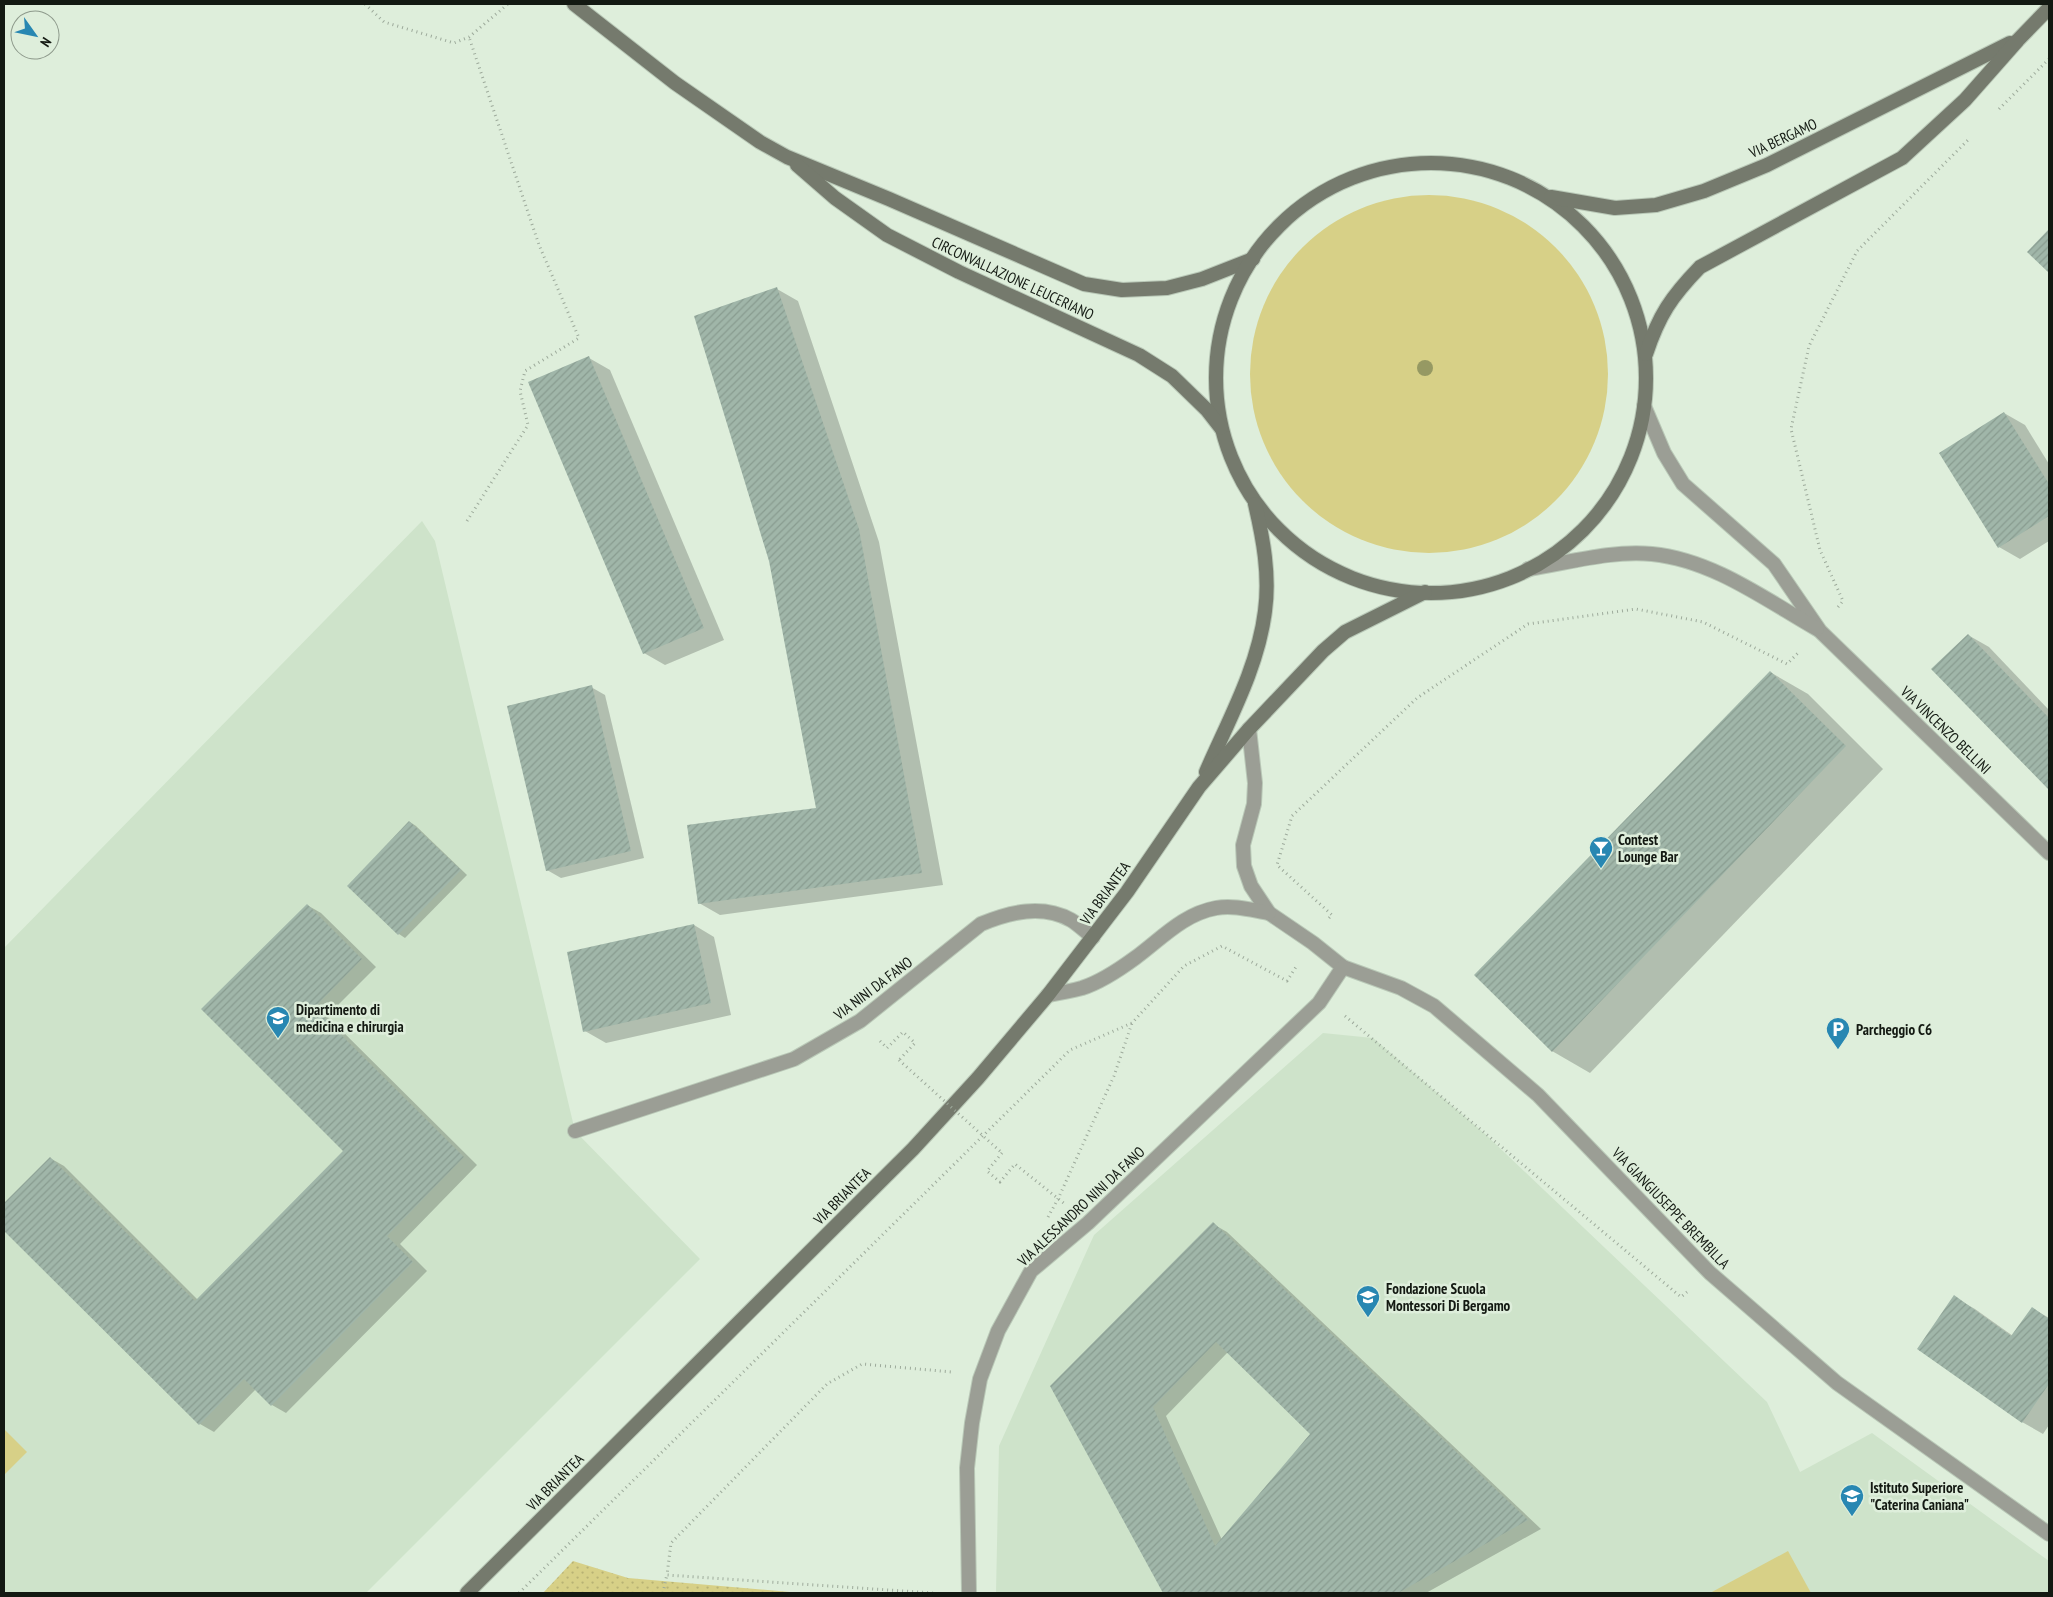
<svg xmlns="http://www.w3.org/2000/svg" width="2053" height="1597" viewBox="0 0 2053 1597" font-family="'PT Sans Narrow',sans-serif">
	<defs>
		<pattern id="park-dots" width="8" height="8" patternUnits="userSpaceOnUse" patternTransform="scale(1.25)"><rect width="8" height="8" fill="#d7d087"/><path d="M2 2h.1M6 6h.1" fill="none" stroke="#b8b274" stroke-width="1.8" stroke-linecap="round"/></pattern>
		<pattern id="building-hatch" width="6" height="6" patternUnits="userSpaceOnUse" patternTransform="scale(1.25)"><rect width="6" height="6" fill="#a0b6a9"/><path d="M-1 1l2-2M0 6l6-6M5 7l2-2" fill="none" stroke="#899c90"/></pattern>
	</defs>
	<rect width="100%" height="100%" fill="#deeedb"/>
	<g fill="#cee3ca">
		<path d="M422 521 435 541 575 1131 700 1259 366 1593H4V948Z"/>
		<path d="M1323 1033 1373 1038 1484 1133 1767 1402 1800 1472 1872 1433 2049 1561V1593H996L999 1446 1094 1235Z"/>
	</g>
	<g fill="#d7d087">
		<circle cx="1429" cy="374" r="179"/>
		<path d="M4 1429 27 1452 4 1475Z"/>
		<path d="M1788 1551 1811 1593H1710Z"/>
	</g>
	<path fill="url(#park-dots)" d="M573 1561 628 1578 801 1593H543Z"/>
	<g fill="#0003" fill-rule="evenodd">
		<path d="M777 289 798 301 879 542 943 885 720 915 699 903 817 809Z"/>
		<path d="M589 358 610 370 724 640 665 665 644 653Z"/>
		<path d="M2004 413 2025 425 2049 464V541L2020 559 1999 547Z"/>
		<path d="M1968 635 1989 647 2049 710V789L1932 669Z"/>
		<path d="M1770 672 1808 694 1883 769 1590 1073 1552 1051Z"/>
		<path d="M591 687 605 695 644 858 561 878 547 870Z"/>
		<path d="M410 822 416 826 467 875 405 938 399 934 348 886Z"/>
		<path d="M307 905 321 913 376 967 327 1016 477 1165 400 1244 427 1271 286 1413 272 1405 256 1389 214 1432 200 1424 4 1229V1205L50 1158 64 1166 198 1300 345 1151 203 1009Z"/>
		<path d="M694 925 714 937 731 1015 606 1043 585 1031Z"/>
		<path d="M1213 1224 1227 1232 1541 1529 1426 1593H1164L1052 1386ZM1228 1352 1311 1434 1222 1540 1166 1416Z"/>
		<path d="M1954 1297 1975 1309 2013 1336 2032 1308 2049 1318V1425L2043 1434 2022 1422Z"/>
	</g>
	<g fill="url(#building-hatch)" fill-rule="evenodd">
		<path d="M2049 229V273L2027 252Z"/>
		<path d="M777 287 859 529 922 873 698 904 687 825 816 808 769 561 694 316Z"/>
		<path d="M589 356 704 628 643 654 528 382Z"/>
		<path d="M2004 412 2049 484V516L1998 548 1939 453Z"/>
		<path d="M1968 634 2049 718V790L1931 669Z"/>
		<path d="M1770 671 1846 746 1552 1052 1474 975Z"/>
		<path d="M592 685 631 851 546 871 507 706Z"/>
		<path d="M409 821 461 870 398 935 347 886Z"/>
		<path d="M307 904 362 959 314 1008 464 1157 387 1236 413 1262 271 1406 244 1379 199 1425 4 1231V1203L50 1157 195 1301 343 1151 201 1009Z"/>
		<path d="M694 924 711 1003 583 1032 567 952Z"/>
		<path d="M1213 1222 1528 1520 1398 1593H1163L1050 1386ZM1216 1342 1310 1434 1215 1546 1153 1407Z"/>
		<path d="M1954 1295 2011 1336 2032 1307 2049 1319V1384L2022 1423 1917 1349Z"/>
	</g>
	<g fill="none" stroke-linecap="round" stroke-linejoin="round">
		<g stroke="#b9c8b7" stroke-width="16">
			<g id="minor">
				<path d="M1644 406 1664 453 1683 484 1774 564 1820 631 2049 853"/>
				<path d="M1528 569C1568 563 1611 550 1652 554 1713 560 1766 600 1817 629"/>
				<path d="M1249 729 1255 783 1254 804 1243 845 1244 866 1251 886 1269 913 1313 943 1343 967 1401 988 1434 1006 1538 1095 1710 1273 1837 1383 2049 1534"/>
				<path d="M1048 995C1060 993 1071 991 1082 988 1101 982 1120 969 1135 958 1161 939 1183 914 1216 908 1234 905 1251 910 1269 913"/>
				<path d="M575 1131 794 1059 860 1021 981 924C1010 912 1042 904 1071 920 1079 925 1086 932 1093 937"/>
				<path d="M969 1593 967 1468 972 1423 980 1379 998 1331 1031 1271 1088 1223 1319 1003 1343 967"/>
			</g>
		</g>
		<g stroke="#b9c8b7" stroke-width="16">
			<g id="secondary">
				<path d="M574 4 675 83 760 142 787 157 889 199 1084 284 1122 290 1167 288 1202 279 1253 259"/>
				<circle cx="1431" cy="378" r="215"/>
				<path d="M797 165 835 198 887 235 959 272 1139 355 1172 376 1207 410 1221 428"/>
				<path d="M1551 197 1615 208 1656 205 1704 191 1767 165 2010 43"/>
				<path d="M1646 354C1659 315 1671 297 1700 267L1902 158 1965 100 2018 40 2049 8"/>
				<path d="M1206 772C1228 721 1258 668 1265 611 1270 575 1263 538 1255 504"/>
				<path d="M467 1593 913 1149 978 1078 1048 995 1127 892 1199 787 1249 729 1323 651 1345 632 1425 592"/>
			</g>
		</g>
		<g stroke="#9daa9b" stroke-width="3" stroke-dasharray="1 4" stroke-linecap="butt">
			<path d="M365 4 384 22 454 43 469 37 508 4"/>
			<path d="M1999 109 2049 59"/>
			<path d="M467 521 528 425 520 391 525 371 579 338 539 245 469 37"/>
			<path d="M1838 607 1843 601 1820 550 1791 429 1809 346 1857 251 1968 140"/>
			<path d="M1329 918 1332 915 1277 865 1292 816 1417 698 1528 624 1636 609 1703 622 1787 664 1800 651"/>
			<path d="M1345 1016 1681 1297 1687 1292"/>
			<path d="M880 1041 887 1048 903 1032 915 1043 899 1060"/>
			<path d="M1002 1153 987 1171 1000 1182 1015 1164 1066 1205"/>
			<path d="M1048 1217 1058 1199 1114 1076 1132 1023"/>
			<path d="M519 1593 1070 1050 1132 1023 1184 966 1222 946 1287 981 1296 967"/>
			<path d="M663 1593 667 1574"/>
			<path d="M933 1593 667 1575 671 1543 827 1384 862 1364 952 1372"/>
		</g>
		<use href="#minor" stroke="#9b9e95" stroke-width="14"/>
		<use href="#secondary" stroke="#757a6d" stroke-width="14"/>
		<path stroke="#9daa9b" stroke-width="3" stroke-dasharray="1 4" stroke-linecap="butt" d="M899 1060 1002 1153"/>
	</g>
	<circle fill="#969963" cx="1425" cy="368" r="8"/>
	<defs>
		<g id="bar-pin" transform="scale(1.25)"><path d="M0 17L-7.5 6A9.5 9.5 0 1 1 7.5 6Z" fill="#2887b2" stroke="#deeedb"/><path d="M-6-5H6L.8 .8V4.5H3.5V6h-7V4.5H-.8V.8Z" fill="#fff"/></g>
		<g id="university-pin" transform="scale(1.25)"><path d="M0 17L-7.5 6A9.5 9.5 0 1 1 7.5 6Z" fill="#2887b2" stroke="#deeedb"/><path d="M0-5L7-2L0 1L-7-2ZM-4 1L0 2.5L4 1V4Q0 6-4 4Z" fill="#fff"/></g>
		<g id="parking-pin" transform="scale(1.25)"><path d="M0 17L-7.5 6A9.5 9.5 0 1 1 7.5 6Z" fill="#2887b2" stroke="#deeedb"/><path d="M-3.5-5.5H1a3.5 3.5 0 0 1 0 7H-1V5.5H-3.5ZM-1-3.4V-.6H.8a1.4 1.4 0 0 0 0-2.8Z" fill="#fff"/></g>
		<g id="school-pin" transform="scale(1.25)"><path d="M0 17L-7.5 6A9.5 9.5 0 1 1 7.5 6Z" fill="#2887b2" stroke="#deeedb"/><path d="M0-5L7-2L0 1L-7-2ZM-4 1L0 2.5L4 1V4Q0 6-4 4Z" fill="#fff"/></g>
	</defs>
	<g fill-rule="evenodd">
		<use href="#bar-pin" x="1601" y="848"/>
		<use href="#university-pin" x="278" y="1018"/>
		<use href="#parking-pin" x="1838" y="1029"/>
		<use href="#school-pin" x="1368" y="1297"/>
		<use href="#school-pin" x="1852" y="1496"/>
	</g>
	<g text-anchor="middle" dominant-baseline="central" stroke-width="5" stroke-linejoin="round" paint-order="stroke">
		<g font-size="15" fill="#131912" stroke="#deeedb">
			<text transform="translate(1783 138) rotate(-25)">VIA BERGAMO</text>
			<text transform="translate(1013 278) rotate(25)">CIRCONVALLAZIONE LEUCERIANO</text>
			<text transform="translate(1946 730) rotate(44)">VIA VINCENZO BELLINI</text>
			<text transform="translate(1105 893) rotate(-54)">VIA BRIANTEA</text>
			<text transform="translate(873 988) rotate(-37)">VIA NINI DA FANO</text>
			<text transform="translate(842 1196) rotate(-45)">VIA BRIANTEA</text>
			<text transform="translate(1081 1206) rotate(-43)">VIA ALESSANDRO NINI DA FANO</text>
			<text transform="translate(1671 1208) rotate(46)">VIA GIANGIUSEPPE BREMBILLA</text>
			<text transform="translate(555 1482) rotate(-45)">VIA BRIANTEA</text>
		</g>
		<g font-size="15" font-weight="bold" fill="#131912" stroke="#deeedb" text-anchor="start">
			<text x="1618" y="839">Contest<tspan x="1618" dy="17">Lounge Bar</tspan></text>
			<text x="296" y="1009">Dipartimento di<tspan x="296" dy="17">medicina e chirurgia</tspan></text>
			<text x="1856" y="1029">Parcheggio C6</text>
			<text x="1386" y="1288">Fondazione Scuola<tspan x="1386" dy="17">Montessori Di Bergamo</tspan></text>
			<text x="1870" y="1487">Istituto Superiore<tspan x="1870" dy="17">"Caterina Caniana"</tspan></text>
		</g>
	</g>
	<rect width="2053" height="1597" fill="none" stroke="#131912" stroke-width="10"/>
	<g transform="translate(35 35) rotate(123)"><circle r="24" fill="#deeedb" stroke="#8d998b"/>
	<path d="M0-4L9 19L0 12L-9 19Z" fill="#2887b2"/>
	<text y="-8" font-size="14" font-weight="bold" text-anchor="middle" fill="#131912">N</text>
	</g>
</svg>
